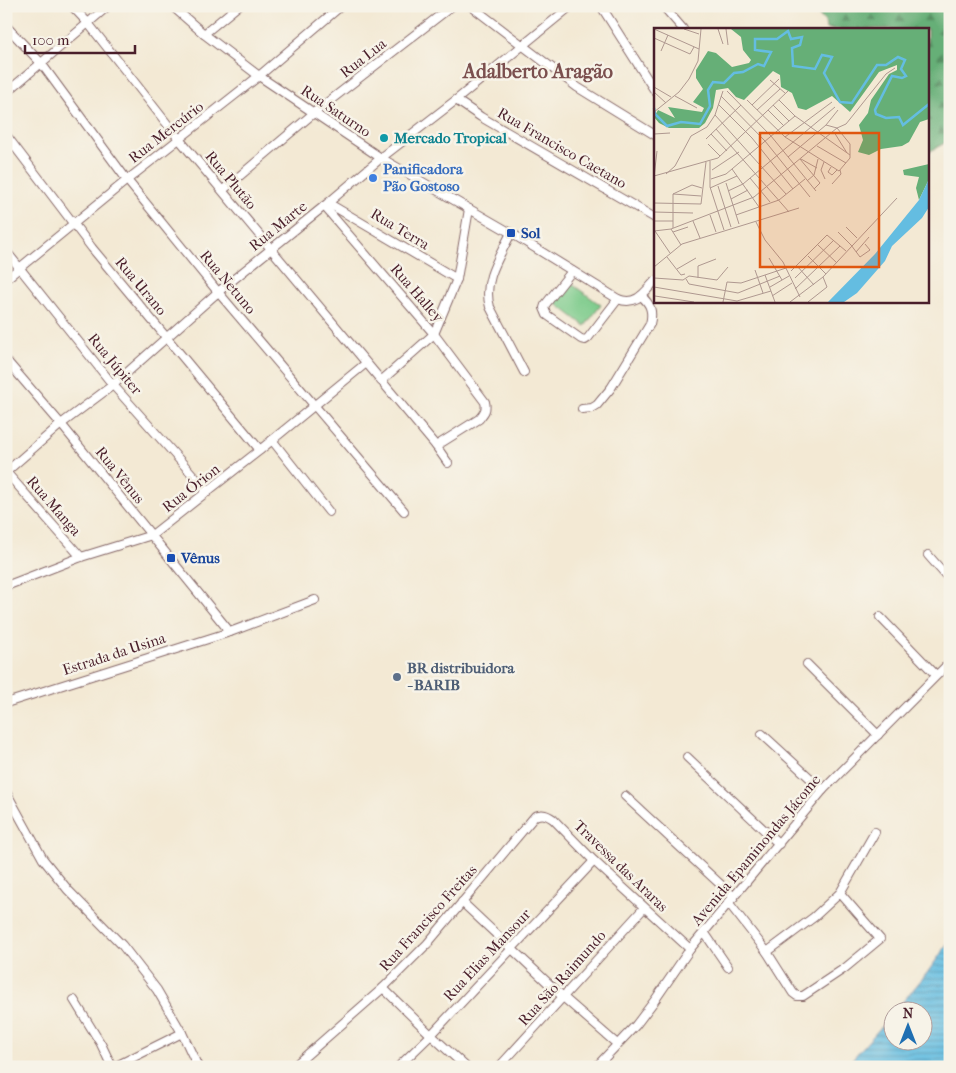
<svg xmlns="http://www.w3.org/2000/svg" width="956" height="1073" viewBox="0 0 956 1073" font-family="'IM FELL French Canon',serif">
	<defs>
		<pattern id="forest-firs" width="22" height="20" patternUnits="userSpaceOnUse" patternTransform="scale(1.25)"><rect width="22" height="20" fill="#66af77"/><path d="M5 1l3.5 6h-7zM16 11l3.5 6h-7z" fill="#568e62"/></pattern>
		<pattern id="water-rules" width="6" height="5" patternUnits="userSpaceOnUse" patternTransform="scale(1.25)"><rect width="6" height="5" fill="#64bde1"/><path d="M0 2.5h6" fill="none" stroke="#5499b7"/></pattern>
	</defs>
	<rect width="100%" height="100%" fill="#f7f3e8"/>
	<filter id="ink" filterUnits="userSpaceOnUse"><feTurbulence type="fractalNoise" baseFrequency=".02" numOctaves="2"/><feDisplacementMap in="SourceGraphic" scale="10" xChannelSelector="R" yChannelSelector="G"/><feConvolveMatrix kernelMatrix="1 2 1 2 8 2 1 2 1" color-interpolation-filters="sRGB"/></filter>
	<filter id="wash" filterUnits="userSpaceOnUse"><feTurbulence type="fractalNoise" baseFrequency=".0096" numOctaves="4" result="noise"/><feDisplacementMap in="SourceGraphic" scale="20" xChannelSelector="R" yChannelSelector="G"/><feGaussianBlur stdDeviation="1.12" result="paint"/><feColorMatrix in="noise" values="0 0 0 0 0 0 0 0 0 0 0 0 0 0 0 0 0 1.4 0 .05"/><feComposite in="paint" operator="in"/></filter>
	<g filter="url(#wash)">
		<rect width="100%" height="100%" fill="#f3e9d4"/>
		<path fill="url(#forest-firs)" stroke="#586751" d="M811 6H950V140L927 153V29H826L825 22Z"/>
		<path fill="#7dcb8b" stroke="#64755b" d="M569 282 601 305 585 326 554 302Z"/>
		<path fill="url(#water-rules)" stroke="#576e86" d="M950 941V1067H845L893 1014 894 1040H924V1010H896L927 973Z"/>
	</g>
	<g filter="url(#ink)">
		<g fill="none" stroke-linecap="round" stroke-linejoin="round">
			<g stroke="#856666" stroke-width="10">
				<g id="street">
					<path d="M72 6 88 23 179 139 436 446 448 463"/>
					<path d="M172 6 204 34 259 76 381 158 511 233 618 299C636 306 644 293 655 281"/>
					<path d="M471 6 577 87 655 135"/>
					<path d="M601 6 655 91"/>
					<path d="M663 6 683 29"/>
					<path d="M6 26 41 63 127 180 218 292 404 511"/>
					<path d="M204 34 238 6"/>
					<path d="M6 93 108 6"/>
					<path d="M456 100 481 117 655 218"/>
					<path d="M6 135 92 248 260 450"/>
					<path d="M223 190 315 112 452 6"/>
					<path d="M328 203 457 279"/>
					<path d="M324 206 434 334 485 402C487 410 484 413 479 419L436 446"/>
					<path d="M511 233C500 256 482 281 490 307L524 372"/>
					<path d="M6 251 113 385 208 492"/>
					<path d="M572 271 545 305 544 308 547 315 581 339 585 340 588 338 618 299"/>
					<path d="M6 279 127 180 259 76 341 6"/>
					<path d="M6 360 61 424 230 632"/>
					<path d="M381 381 434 334 457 279 469 209"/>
					<path d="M582 409 592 408 597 405 611 388 650 324C653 312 651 304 641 296"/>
					<path d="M272 440 329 512"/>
					<path d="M928 555 950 580"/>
					<path d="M81 557 6 472 61 424 113 385 218 292 328 203 381 158 456 100 571 6"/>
					<path d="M6 586 81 557 152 535 260 450 365 364"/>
					<path d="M880 617 936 675"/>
					<path d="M807 664 878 735"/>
					<path d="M6 703 230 632 315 600"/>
					<path d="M762 734 823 790"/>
					<path d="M687 757 779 844"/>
					<path d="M6 792 43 859 68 890 122 945 157 990 182 1033 198 1067"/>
					<path d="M625 796 734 897"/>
					<path d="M462 902 563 997 617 1044"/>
					<path d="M728 902 767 952 793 993 797 996H803L845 968 880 939 840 893"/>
					<path d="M704 932 728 967"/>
					<path d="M767 952 814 917 840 893 875 832"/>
					<path d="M383 988 431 1035 466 1067"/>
					<path d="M74 1000 101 1044 112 1067"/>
					<path d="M114 1067 182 1033"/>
					<path d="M293 1067 383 988 427 944 535 816C543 813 547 815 553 819L594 861 690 949"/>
					<path d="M398 1067 431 1035 594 861"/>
					<path d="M499 1067 644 908"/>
					<path d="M596 1067 636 1025 655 1000 690 949 823 790 950 662"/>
				</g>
			</g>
			<use href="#street" stroke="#fff" stroke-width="8"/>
		</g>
	</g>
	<circle fill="#0f9aa8" stroke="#f7f3e8" stroke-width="2" cx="384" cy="138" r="5"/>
	<circle fill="#3f7fe0" stroke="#f7f3e8" stroke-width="2" cx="373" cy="178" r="5"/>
	<g fill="#1a4fb4" stroke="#f7f3e8" stroke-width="2">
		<rect x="506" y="228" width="10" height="10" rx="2.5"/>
		<rect x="166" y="553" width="10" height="10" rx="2.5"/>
	</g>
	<circle fill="#5c6f8a" stroke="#f7f3e8" stroke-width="2" cx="397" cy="677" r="5"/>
	<g text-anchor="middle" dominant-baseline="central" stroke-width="5" stroke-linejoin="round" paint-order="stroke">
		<g font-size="15" fill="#4a1f2b" stroke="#f7f3e8">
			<text transform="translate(363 58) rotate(-38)">Rua Lua</text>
			<text transform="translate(336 111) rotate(34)">Rua Saturno</text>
			<text transform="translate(166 132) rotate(-38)">Rua Mercúrio</text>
			<text transform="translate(562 148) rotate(30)">Rua Francisco Caetano</text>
			<text transform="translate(231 180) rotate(50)">Rua Plutão</text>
			<text transform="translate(278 226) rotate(-39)">Rua Marte</text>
			<text transform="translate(400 229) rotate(31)">Rua Terra</text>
			<text transform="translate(228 282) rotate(50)">Rua Netuno</text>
			<text transform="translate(141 286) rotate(50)">Rua Urano</text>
			<text transform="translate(417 293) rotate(49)">Rua Halley</text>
			<text transform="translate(115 364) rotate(50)">Rua Júpiter</text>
			<text transform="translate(120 475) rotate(51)">Rua Vênus</text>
			<text transform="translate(191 488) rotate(-38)">Rua Órion</text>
			<text transform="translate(54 506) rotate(49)">Rua Manga</text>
			<text transform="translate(114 654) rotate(-18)">Estrada da Usina</text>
			<text transform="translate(756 850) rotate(-50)">Avenida Epaminondas Jácome</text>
			<text transform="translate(621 866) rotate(44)">Travessa das Araras</text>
			<text transform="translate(428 918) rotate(-48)">Rua Francisco Freitas</text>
			<text transform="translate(487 955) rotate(-47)">Rua Elias Mansour</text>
			<text transform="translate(562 978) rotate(-48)">Rua São Raimundo</text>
		</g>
		<g font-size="15" font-weight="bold" fill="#0d838f" stroke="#f7f3e8" text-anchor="start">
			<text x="394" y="138">Mercado Tropical</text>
		</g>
		<g font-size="15" font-weight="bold" fill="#366cbe" stroke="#f7f3e8" text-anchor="start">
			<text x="383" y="169">Panificadora<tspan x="383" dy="17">Pão Gostoso</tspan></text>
		</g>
		<g font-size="15" font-weight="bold" fill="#164399" stroke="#f7f3e8" text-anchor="start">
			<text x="521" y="233">Sol</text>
			<text x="181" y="558">Vênus</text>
		</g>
		<g font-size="15" font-weight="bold" fill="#4e5e75" stroke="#f7f3e8" text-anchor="start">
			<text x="407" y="668">BR distribuidora<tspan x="407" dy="17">- BARIB</tspan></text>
		</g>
		<g font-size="20" font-weight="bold" fill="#7b4f4e" stroke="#f7f3e8">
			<text x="538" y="71">Adalberto Aragão</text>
		</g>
	</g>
	<g transform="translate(654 28)">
		<rect width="275" height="275" fill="#f3e9d4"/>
		<path d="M77 1H275V91L266 94 255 114 248 118 227 121 215 127 204 124 209 112 205 97 214 85 217 72 235 46 243 42V37L225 44 196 84 178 68 152 82 144 80 138 65 127 59 126 47 119 43 90 72 82 69 74 60 62 62 59 80 51 95 45 100H15L5 95 0 89 4 82 21 90 14 79 48 84 50 80 39 74 49 61 42 50V42L54 23 62 25 78 39 95 35 97 32 89 22 87 9ZM275 136V151L265 172 262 160 265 149 250 147 249 142Z" fill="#66af77"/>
		<path d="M275 151V179L268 190 238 218 231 233 203 265 190 274H174L221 226 265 172Z" fill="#64bde1"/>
		<path fill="none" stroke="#64bde1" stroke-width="2.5" d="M0 80 1 86 13 98 27 94 46 96 56 78 54 62 59 54 70 55 80 45 89 44 104 36 110 38 117 24 101 22V11H123L134 3 137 11 148 9 146 17 138 20 139 38 161 41 168 27 178 29 170 45 186 74 198 75 223 37H232L244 29 251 32 247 41 252 48 248 50 238 48 221 82 222 86 232 90 245 89 249 97 275 76"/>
		<path fill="none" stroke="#af9890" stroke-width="1" d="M0 1 45 21M30 1 45 6M64 1 69 16M72 1 74 17M0 10 36 26 40 19M7 23 14 7M116 52 131 65M0 59 17 69M73 63 117 108 162 163M0 64 12 75M21 68 43 80M67 68 111 113 156 169M93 72 131 109 185 143 196 130V116L183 100 172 97M125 72 141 88 196 127M65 77 98 110 139 161M98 77 125 51M119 77 135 93M103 82 126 61M114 82 130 98M0 84 25 64 35 51 44 33 47 1M61 87 132 166M62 101 135 184M180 104 193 125M0 106 16 105M57 106 73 123M131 109 178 74M52 111 87 77M54 116 66 128M163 118 192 135M134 129 172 97 184 82M146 131 166 155 160 161M147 131 163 140M56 133V159L70 202M170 134 167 142 171 151M177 139 174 144 178 147 183 142M78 141 105 179M58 142 85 124M12 146 21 138 37 108 53 99 61 87 69 63M0 148 64 130 134 63M0 149 3 123M96 150 116 174M57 151 72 146 141 88M153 153 160 147 164 131M72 155 85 196M178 156 187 146 186 142M64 158 77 199M56 160 83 148M74 163 89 156 181 79M19 166V200M19 166 38 157 48 160M19 166 47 168M77 171 94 162M0 175 47 176 52 134M0 184 39 185M56 187 62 204M82 187 125 172 151 151M0 193H19M39 193 46 210M102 194 111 212 129 234 146 269M192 199 203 210M17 201 27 217M0 203 17 201 100 169 183 100 192 96 232 46 241 40M1 203 16 225M19 204 34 199M184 204 197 217M164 217 183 235M197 217 206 229 216 222 211 216M202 224 215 209M154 228 172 246M13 229 27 247 31 246M115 230 128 252M143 238 160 257M0 239 28 216 145 180M23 241 42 230M101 242 109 265M137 243 173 207 192 223M111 247 121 274M0 250 29 252 35 248 63 252 74 239M44 250V238L62 231M141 250 180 212M32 251 35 256 84 265 126 248M0 259 83 273 117 263M116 259 135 248M141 261 186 218M1 268 40 274M118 268 138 255M69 274 73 254 87 255 132 240M136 274 169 249 243 170M154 274 173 259 169 249"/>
		<path fill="#e0560e" fill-opacity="0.15" stroke="#e0560e" stroke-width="2.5" d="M106 105H225V239H106Z"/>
		<rect width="275" height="275" fill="none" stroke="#4a1f2b" stroke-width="2.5"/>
	</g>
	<rect width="956" height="1073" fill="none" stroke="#f7f3e8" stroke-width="25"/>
	<g transform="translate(908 1026)"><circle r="24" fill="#f7f3e8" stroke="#b29e9c"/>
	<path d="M0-4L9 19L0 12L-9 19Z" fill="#1f6fb2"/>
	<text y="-8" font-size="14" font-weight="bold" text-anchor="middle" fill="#4a1f2b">N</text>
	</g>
	<path d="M25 45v8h110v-8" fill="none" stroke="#4a1f2b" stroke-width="2.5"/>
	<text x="32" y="45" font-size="15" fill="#4a1f2b" stroke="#f7f3e8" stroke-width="4" paint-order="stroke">100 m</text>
</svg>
